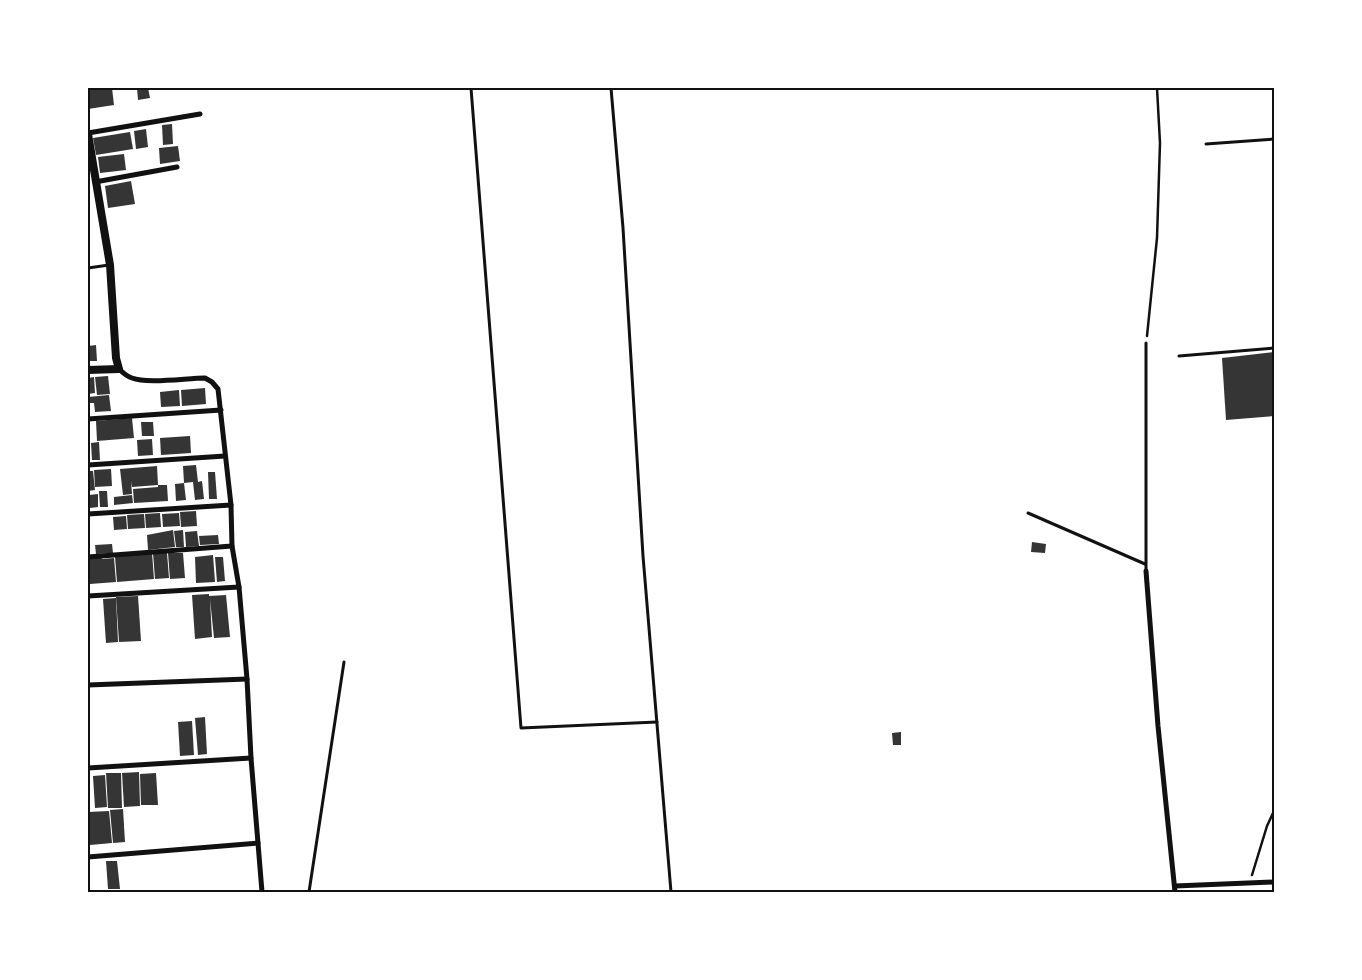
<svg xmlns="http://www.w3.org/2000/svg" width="1362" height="980" viewBox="0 0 1362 980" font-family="'Golos Text',sans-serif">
	<rect width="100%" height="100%" fill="#fff"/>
	<g fill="#353535">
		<path d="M99 88H112L114 105 88 109V89Z"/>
		<path d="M137 88H148L150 98 138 100Z"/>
		<path d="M172 124 173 144 163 145 162 125Z"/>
		<path d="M146 129 148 147 136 149 134 131Z"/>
		<path d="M130 132 133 149 96 155 93 138Z"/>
		<path d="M178 146 180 161 160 164 159 148Z"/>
		<path d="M124 154 126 170 100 173 98 157Z"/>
		<path d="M131 181 135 204 108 208 105 186Z"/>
		<path d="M96 345 97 361H88V346Z"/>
		<path d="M1274 352V416L1226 420 1222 358Z"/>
		<path d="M108 376 110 394 97 395 95 377Z"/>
		<path d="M94 377 95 393 88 394V378Z"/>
		<path d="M205 388 206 404 182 406 181 390Z"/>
		<path d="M179 390 180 406 161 407 160 392Z"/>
		<path d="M109 395 111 411 95 412 94 403H88V397Z"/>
		<path d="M132 418 134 438 97 441 96 421Z"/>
		<path d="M141 422H153L154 436H142Z"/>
		<path d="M190 436 191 453 161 455 160 438Z"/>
		<path d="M152 439 153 455 138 456 137 440Z"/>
		<path d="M99 442 100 460H92L91 443Z"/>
		<path d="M196 465 198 482 202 481 204 499 195 500 193 482 184 483 183 466Z"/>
		<path d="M157 466 158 485 132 487 131 481 132 494 123 495 120 469Z"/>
		<path d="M111 469 112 486 95 487 94 470Z"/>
		<path d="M88 471H93L95 490 88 491Z"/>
		<path d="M208 472H215L217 499H209Z"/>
		<path d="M184 483 186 500 176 501 175 484Z"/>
		<path d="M158 485H167L168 501 134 503 133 489 158 487Z"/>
		<path d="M99 491H107L108 507H100Z"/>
		<path d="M98 494V507L90 508 89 495Z"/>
		<path d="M132 495 133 503 114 505V497Z"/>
		<path d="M196 511 197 526 181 527 180 512Z"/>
		<path d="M160 513 161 527 146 528 145 514Z"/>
		<path d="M179 513 180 526 163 527 162 514Z"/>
		<path d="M144 514 145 528 128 529 127 515Z"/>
		<path d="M126 516 127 529 114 530 113 517Z"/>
		<path d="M173 530 175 547 148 550 147 535Z"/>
		<path d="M183 530 184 547H176L174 531Z"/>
		<path d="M197 531 199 546 186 547 185 532Z"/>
		<path d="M218 535 219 544 200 545 199 536Z"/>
		<path d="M1032 542 1046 544 1045 553 1031 552Z"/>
		<path d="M112 544 113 553 96 554 95 545Z"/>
		<path d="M152 553 154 579 117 582 115 557Z"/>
		<path d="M153 553H167L169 578 155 579Z"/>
		<path d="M168 553H183L185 578 170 579Z"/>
		<path d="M213 555 215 582 196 583 195 557Z"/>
		<path d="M101 557 102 559 114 558 116 582 90 584 88 558Z"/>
		<path d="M215 557H223L225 581 217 582Z"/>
		<path d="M209 594V596L226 595 230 637 214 638 210 599 212 637 195 639 192 595Z"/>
		<path d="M138 596 141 641 119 642 116 597Z"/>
		<path d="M116 598 118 642 106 643 103 599Z"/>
		<path d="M205 717 207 754 198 755 195 718Z"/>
		<path d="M192 721 194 755 180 756 178 722Z"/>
		<path d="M901 732V745H893L892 733Z"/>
		<path d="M139 772 140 806 124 807 122 773Z"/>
		<path d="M106 773H121L122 808H108Z"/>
		<path d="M156 773 158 805H141L140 774Z"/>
		<path d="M105 775 107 807 95 808 93 776Z"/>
		<path d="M123 809 125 842 113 843 110 810Z"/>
		<path d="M109 811 112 843 90 845 88 812Z"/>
		<path d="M106 861H117L120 889H108Z"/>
	</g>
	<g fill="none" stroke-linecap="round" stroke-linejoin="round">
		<g stroke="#111" stroke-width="2.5">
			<path d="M1147 336 1157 238 1160 143 1157 88"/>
			<path d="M1252 875 1267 826 1274 811"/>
		</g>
		<g stroke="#111" stroke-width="3">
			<path d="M471 88 521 728 657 722"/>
			<path d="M611 88 623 228 643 556 671 892"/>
			<path d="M1206 144 1274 139"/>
			<path d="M88 268 109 265"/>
			<path d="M1179 356 1274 348"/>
			<path d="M1028 513 1145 564"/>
			<path d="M1146 571V343"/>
			<path d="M309 892 344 662"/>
		</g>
		<g stroke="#111" stroke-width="5">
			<path d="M88 133 200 114"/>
			<path d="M95 182 177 167"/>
			<path d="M119 369C123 373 126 376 132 378 147 384 187 378 205 378L212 382 218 389 231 505 232 546 239 587 247 679 251 758 262 892"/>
			<path d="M88 419 221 410"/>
			<path d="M88 465 225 456"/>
			<path d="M88 514 231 505"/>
			<path d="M88 557 232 546"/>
			<path d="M1146 571 1158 726 1175 892"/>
			<path d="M88 596 239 587"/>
			<path d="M88 685 247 679"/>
			<path d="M88 768 251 758"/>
			<path d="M88 857 258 843"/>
			<path d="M1175 886 1274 882"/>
		</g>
		<path stroke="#111" stroke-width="8" d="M88 134 110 265 116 358 119 369 88 370"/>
	</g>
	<rect width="1362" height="980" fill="none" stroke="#ffffff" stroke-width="178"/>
	<rect x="89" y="89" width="1184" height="802" fill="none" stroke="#111" stroke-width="2"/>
</svg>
